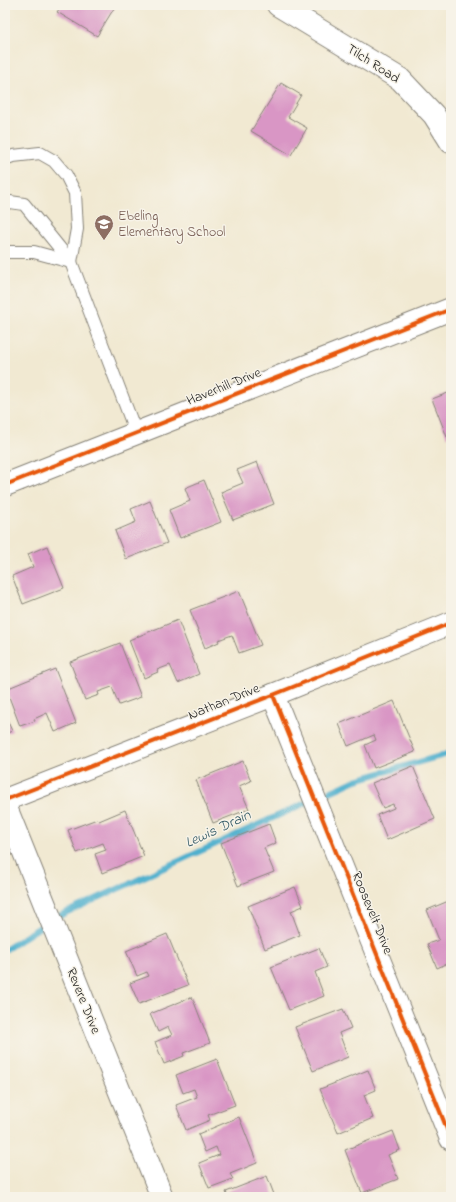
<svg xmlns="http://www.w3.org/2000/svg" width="456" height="1202" viewBox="0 0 456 1202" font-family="'Indie Flower',sans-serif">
	<rect width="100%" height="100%" fill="#f7f3e8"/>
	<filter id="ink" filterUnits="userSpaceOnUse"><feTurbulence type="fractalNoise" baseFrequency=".025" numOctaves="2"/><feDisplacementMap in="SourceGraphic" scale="8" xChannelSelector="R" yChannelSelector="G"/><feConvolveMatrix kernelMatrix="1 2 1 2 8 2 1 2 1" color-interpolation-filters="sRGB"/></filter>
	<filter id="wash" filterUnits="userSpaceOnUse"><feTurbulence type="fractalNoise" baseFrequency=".012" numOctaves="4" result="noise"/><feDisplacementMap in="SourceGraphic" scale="16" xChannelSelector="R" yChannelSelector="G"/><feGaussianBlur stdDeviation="0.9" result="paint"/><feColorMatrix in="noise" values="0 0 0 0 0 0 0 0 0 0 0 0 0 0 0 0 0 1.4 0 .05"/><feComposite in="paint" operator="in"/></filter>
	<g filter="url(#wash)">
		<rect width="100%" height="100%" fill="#f1e9d2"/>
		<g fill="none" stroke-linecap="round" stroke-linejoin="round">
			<path stroke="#4fb0ce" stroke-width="6" d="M5 950 52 919 356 780 451 753"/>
		</g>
		<g id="blocks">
			<g fill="#d996c5">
				<path d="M62 5H116L97 36 57 12Z"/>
				<path d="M281 83 301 95 288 117 307 128 291 155 251 131Z"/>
				<path d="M448 393 451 399V436L447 437 432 399Z"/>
				<path d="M257 462 274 504 233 520 221 492 243 483 237 470Z"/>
				<path d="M204 480 221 522 180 538 169 510 190 501 185 488Z"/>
				<path d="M150 501 167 543 126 559 115 531 136 522 131 509Z"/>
				<path d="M47 546 64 588 23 604 12 576 33 567 28 554Z"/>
				<path d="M239 591 261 645 239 653 232 635 218 640 219 642 205 648 190 610Z"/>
				<path d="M178 620 199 674 178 683 170 665 157 670 158 672 144 678 129 640Z"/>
				<path d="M120 643 141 697 119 705 112 687 98 692 99 695 85 700 70 662Z"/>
				<path d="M55 669 76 723 55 732 47 713 34 719 35 721 20 726 6 689Z"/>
				<path d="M394 701 415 752 374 768 365 745 376 740 374 735 348 746 339 724Z"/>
				<path d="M5 715 12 731 5 734Z"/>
				<path d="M243 761 251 781 239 786 249 809 213 823 196 780Z"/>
				<path d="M413 766 435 819 387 840 377 815 394 808 393 804 383 808 372 783Z"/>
				<path d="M125 810 144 856 102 873 95 854 106 850 103 843 77 853 68 830 97 819 99 821Z"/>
				<path d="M269 824 276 843 264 848 274 872 238 886 221 843Z"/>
				<path d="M295 887 303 906 291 911 300 935 265 949 248 906Z"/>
				<path d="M451 900V962L437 968 427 944 439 940 427 910Z"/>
				<path d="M167 934 188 985 139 1004 130 983 149 976 147 972 137 976 126 951Z"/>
				<path d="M319 948 327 967 315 972 324 996 289 1010 271 967Z"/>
				<path d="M192 997 210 1043 183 1053 184 1056 164 1064 155 1042 172 1035 168 1027 158 1032 150 1014Z"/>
				<path d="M343 1009 351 1028 339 1033 348 1057 313 1071 295 1027Z"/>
				<path d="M217 1059 235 1105 208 1115 210 1120 186 1130 176 1105 197 1097 194 1089 183 1093 176 1075Z"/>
				<path d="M368 1070 376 1090 364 1095 373 1118 338 1133 320 1089Z"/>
				<path d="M239 1117 257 1163 230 1174 233 1179 209 1188 199 1163 219 1155 216 1147 205 1152 198 1134Z"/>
				<path d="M393 1131 400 1150 388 1155 398 1179 362 1193 345 1150Z"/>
				<path d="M267 1176 275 1197H228L226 1192Z"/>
			</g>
		</g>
	</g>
	<g filter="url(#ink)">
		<use href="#blocks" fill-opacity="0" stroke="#868277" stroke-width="1"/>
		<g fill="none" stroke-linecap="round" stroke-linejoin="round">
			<g stroke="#868277" stroke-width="14">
				<g id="lane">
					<path d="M5 159 13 156 40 153 54 161 66 175 75 193 77 229 71 262 34 252H5"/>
					<path d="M5 204 10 202 24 204 71 262 136 433"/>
				</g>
			</g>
			<g stroke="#868277" stroke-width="24">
				<g id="street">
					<path d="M278 5 400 79 434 115 451 142"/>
					<path d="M5 485 451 309"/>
					<path d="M273 695 451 1139"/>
					<path d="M5 800 273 695 451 623"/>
					<path d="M5 805 162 1197"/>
				</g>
			</g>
			<use href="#lane" stroke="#fff" stroke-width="12"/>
			<use href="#street" stroke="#fff" stroke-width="22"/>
			<g stroke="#f7f3e8" stroke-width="6">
				<g id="cycleway">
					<path d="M5 485 451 309"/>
					<path d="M273 695 451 1139"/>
					<path d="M5 800 273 695 451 623"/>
				</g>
			</g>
			<use href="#cycleway" stroke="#e8590c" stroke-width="4"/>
		</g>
	</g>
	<defs>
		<g id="school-pin" transform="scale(1)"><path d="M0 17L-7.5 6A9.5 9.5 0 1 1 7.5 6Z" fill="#8d6e63" stroke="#f7f3e8"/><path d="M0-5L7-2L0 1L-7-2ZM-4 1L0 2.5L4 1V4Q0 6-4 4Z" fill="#fff"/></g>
	</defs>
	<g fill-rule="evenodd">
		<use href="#school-pin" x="104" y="224"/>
	</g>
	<g text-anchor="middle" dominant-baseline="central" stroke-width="3" stroke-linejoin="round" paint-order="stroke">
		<g font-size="14" fill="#1c1c1c" stroke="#f7f3e8">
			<text transform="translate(373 64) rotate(33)">Tilch Road</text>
			<text transform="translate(224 387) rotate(-22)">Haverhill Drive</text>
			<text transform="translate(224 702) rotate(-22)">Nathan Drive</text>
			<text transform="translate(372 913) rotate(68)">Roosevelt Drive</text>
			<text transform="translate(83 1001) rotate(68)">Revere Drive</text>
		</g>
		<g font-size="14" fill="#785e54" stroke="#f7f3e8" text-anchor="start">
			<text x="118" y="216">Ebeling<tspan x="118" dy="16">Elementary School</tspan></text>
		</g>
		<g font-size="15" font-style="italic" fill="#305763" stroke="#f7f3e8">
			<text transform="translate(218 829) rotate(-25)">Lewis Drain</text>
		</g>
	</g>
	<rect width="456" height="1202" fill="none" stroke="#f7f3e8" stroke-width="20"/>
</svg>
